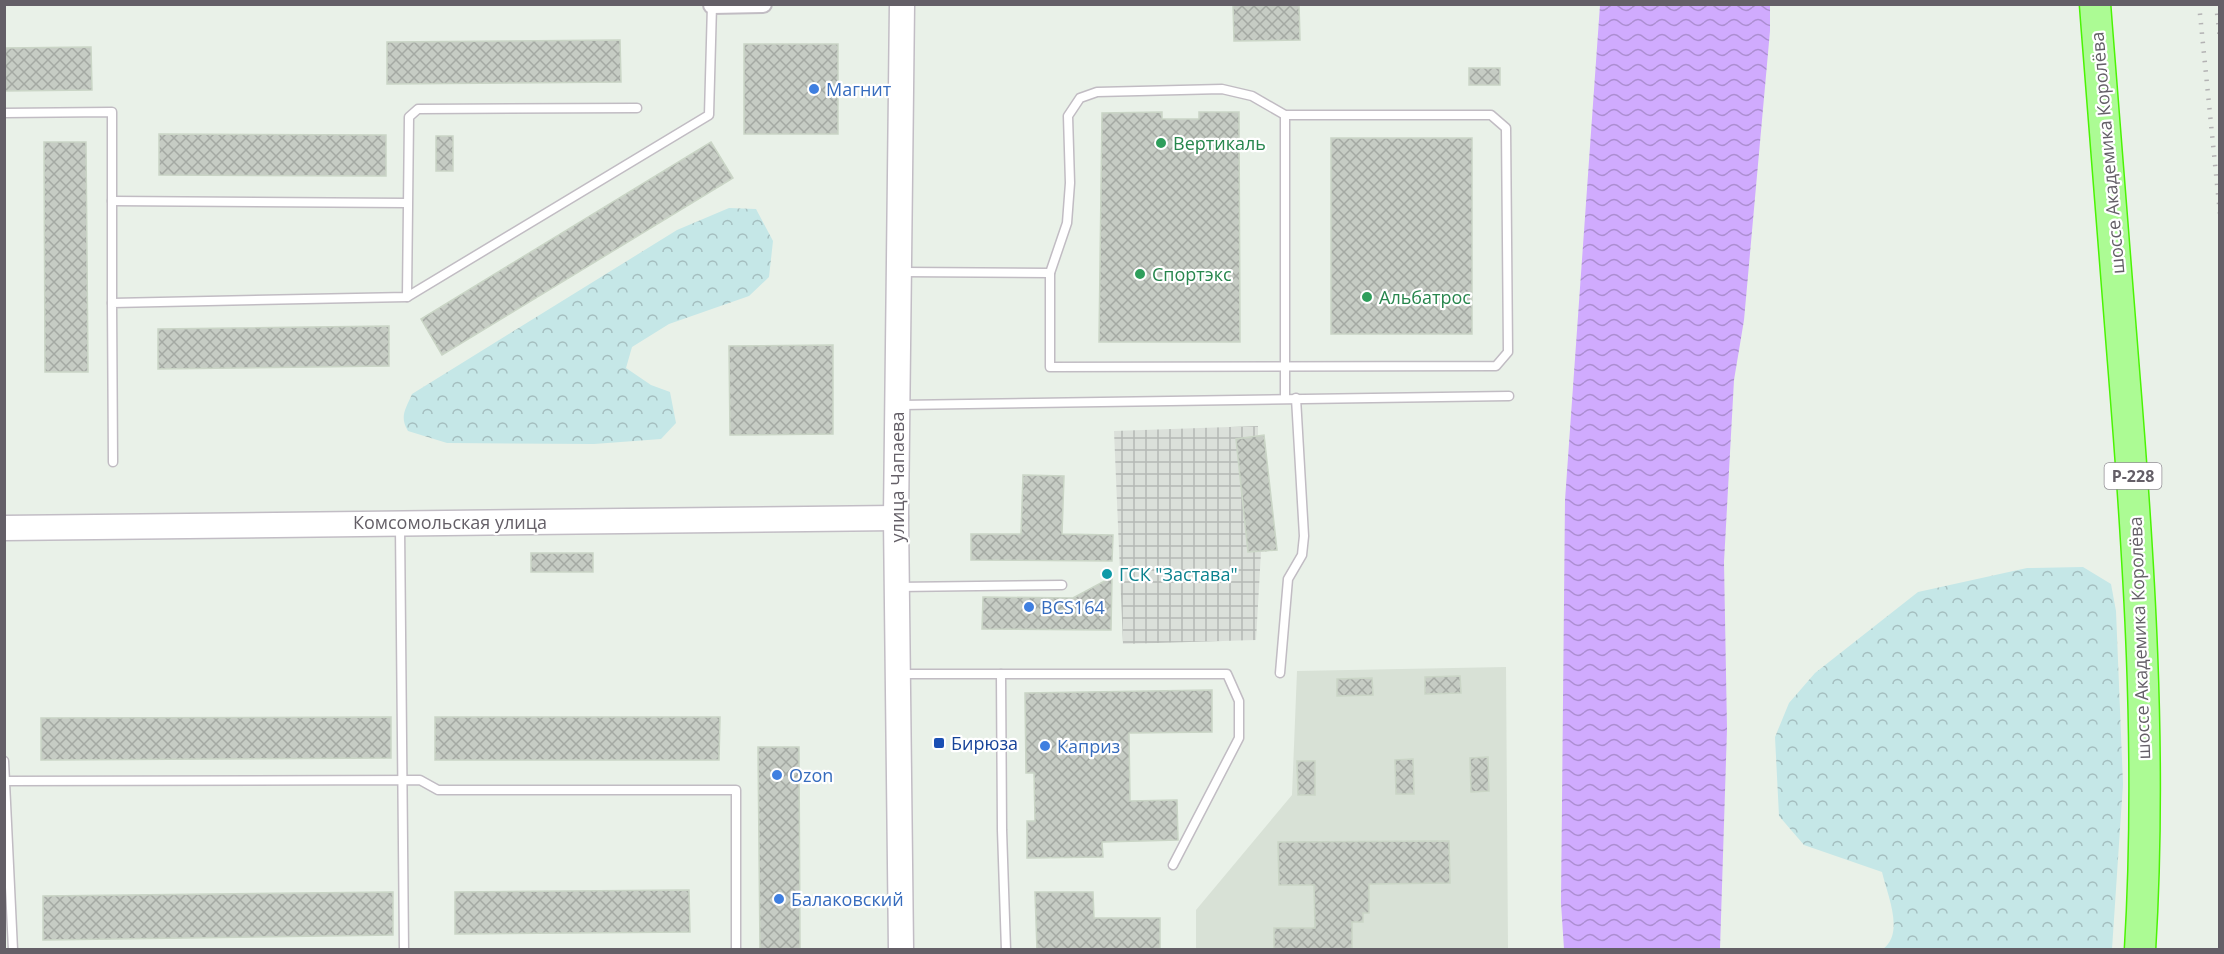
<svg xmlns="http://www.w3.org/2000/svg" width="2224" height="954" viewBox="0 0 2224 954" font-family="'Open Sans',sans-serif">
	<defs>
		<pattern id="industrial-grid" width="8" height="8" patternUnits="userSpaceOnUse" patternTransform="scale(1.5)"><rect width="8" height="8" fill="#dbe0da"/><path d="M0 4h8M4 0v8" fill="none" stroke="#b5b9b5"/></pattern>
		<pattern id="forest-crowns" width="20" height="18" patternUnits="userSpaceOnUse" patternTransform="scale(1.5)"><rect width="20" height="18" fill="#c5e7e7"/><path d="M2 6a3 3 0 1 1 6 0M12 15a3 3 0 1 1 6 0" fill="none" stroke="#a4bebf"/></pattern>
		<pattern id="water-waves" width="16" height="10" patternUnits="userSpaceOnUse" patternTransform="scale(1.5)"><rect width="16" height="10" fill="#d0abfe"/><path d="M0 5q4-4 8 0t8 0" fill="none" stroke="#ac8ed1"/></pattern>
		<pattern id="building-cross-hatch" width="8" height="8" patternUnits="userSpaceOnUse" patternTransform="scale(1.5)"><rect width="8" height="8" fill="#c6ccc4"/><path d="M0 0l8 8M0 8l8-8" fill="none" stroke="#a4a9a3"/></pattern>
	</defs>
	<rect width="100%" height="100%" fill="#e9f1e8"/>
	<path fill="url(#industrial-grid)" d="M1258 426V436L1264 435 1277 550 1261 552 1256 640 1123 644 1114 431Z"/>
	<path fill="#d8e1d6" d="M1506 667 1508 949 1196 950V910L1292 795 1297 671Z"/>
	<g fill="url(#forest-crowns)">
		<path d="M729 208 756 209 773 241 769 277 749 296 669 324 632 347 626 368 651 385 670 392 676 423 661 439 594 444 447 443 408 431C399 416 406 409 412 394L677 230Z"/>
		<path d="M2083 567 2111 584 2116 611 2123 784 2112 949H1883C1905 933 1887 894 1882 872L1804 845 1779 816 1775 737 1789 703 1815 673 1918 592 2027 568Z"/>
	</g>
	<path fill="url(#water-waves)" d="M1600 5H1770V31L1744 320 1734 380 1724 562 1727 729 1720 949H1564L1561 903 1565 500Z"/>
	<g fill="url(#building-cross-hatch)" stroke="#cad5c6" stroke-width="1.5">
		<path d="M1233 4H1299L1300 40 1234 41Z"/>
		<path d="M620 40 621 82 387 84V42Z"/>
		<rect x="744" y="44" width="94" height="90"/>
		<path d="M91 47 92 90 4 91V48Z"/>
		<rect x="1469" y="68" width="31" height="17"/>
		<path d="M1162 112V119H1199V112H1239L1240 342H1099L1102 113Z"/>
		<path d="M159 134 386 135V176L159 175Z"/>
		<rect x="436" y="136" width="17" height="35"/>
		<rect x="1331" y="138" width="141" height="196"/>
		<path d="M44 142H86L88 372H45Z"/>
		<path d="M711 142 733 178 442 355 421 319Z"/>
		<path d="M389 326V366L158 369V329Z"/>
		<path d="M833 345V434L730 435 729 346Z"/>
		<path d="M1264 435 1277 550 1248 552 1236 439Z"/>
		<path d="M1023 475 1064 476 1062 534 1113 535 1112 561 971 560V534H1021Z"/>
		<rect x="531" y="553" width="62" height="19"/>
		<path d="M1112 577 1111 630 982 629 983 597 1073 598Z"/>
		<path d="M1460 676 1461 693 1425 694V677Z"/>
		<path d="M1372 678 1373 695 1337 696V679Z"/>
		<path d="M1212 690V732L1129 733 1130 801 1177 800 1178 840 1102 842 1103 857 1027 858V821H1035L1034 773H1026L1025 693Z"/>
		<path d="M391 717V758L41 760V718Z"/>
		<path d="M435 717H720L719 760H435Z"/>
		<path d="M758 747H799L800 950H760Z"/>
		<path d="M1488 757 1489 791 1471 792 1470 758Z"/>
		<path d="M1413 759 1414 794H1396L1395 760Z"/>
		<path d="M1297 761H1315V795H1298Z"/>
		<path d="M1449 841 1450 883 1369 884V913H1363V922H1352V950H1274V928H1315L1314 885H1279L1278 842Z"/>
		<path d="M689 890 690 932 455 934V892Z"/>
		<path d="M393 892V935L43 940V896Z"/>
		<path d="M1035 892H1093L1094 918H1160V950H1037Z"/>
	</g>
	<g fill="none" stroke-linecap="round" stroke-linejoin="round">
		<g stroke="#c1bcc3" stroke-width="11">
			<g id="lane">
				<path d="M1222 89 1252 96 1285 115H1491L1506 128 1508 352 1496 366 1050 367V273L1067 223 1070 183 1068 116 1080 98 1097 92Z"/>
				<path d="M4 113 112 112V303"/>
				<path d="M1285 115V398"/>
				<path d="M112 201 407 203"/>
				<path d="M902 272 1050 273"/>
				<path d="M407 297 409 117 418 109 637 108"/>
				<path d="M901 405 1509 396"/>
				<path d="M113 462 112 303 407 297 709 115 712 5"/>
				<path d="M400 527 404 950"/>
				<path d="M897 587 1062 585"/>
				<path d="M1280 673 1288 579 1302 555 1304 536 1296 398"/>
				<path d="M898 674H1001L1002 830 1006 950"/>
				<path d="M1001 674H1227L1239 701V738L1173 865"/>
				<path d="M4 761 13 950"/>
				<path d="M5 781 420 780 438 790H736V950"/>
			</g>
		</g>
		<g stroke="#c1bcc3" stroke-width="20">
			<path id="street" d="M712 5 763 4"/>
		</g>
		<g stroke="#c2bdc5" stroke-width="27">
			<g id="secondary">
				<path d="M4 528 896 518"/>
				<path d="M901 950 896 518 902 4"/>
			</g>
		</g>
		<g stroke="#4bf404" stroke-width="33">
			<path id="highway" d="M2095 4C2104 123 2114 242 2123 360 2139 556 2152 753 2140 950"/>
		</g>
		<use href="#lane" stroke="#fff" stroke-width="8"/>
		<use href="#street" stroke="#fff" stroke-width="16"/>
		<use href="#secondary" stroke="#fff" stroke-width="24"/>
		<use href="#highway" stroke="#acfb94" stroke-width="30"/>
		<g stroke="#b3b2b3" stroke-width="4.5" stroke-dasharray="1.5 8" stroke-linecap="butt">
			<path d="M2199 4 2220 214"/>
			<path d="M2216 4 2220 39"/>
		</g>
	</g>
	<g fill="#3f7fe0" stroke="#fff" stroke-width="2">
		<circle cx="814" cy="89" r="6"/>
		<circle cx="1029" cy="607" r="6"/>
		<circle cx="1045" cy="746" r="6"/>
		<circle cx="777" cy="775" r="6"/>
		<circle cx="779" cy="899" r="6"/>
	</g>
	<g fill="#2e9e5b" stroke="#fff" stroke-width="2">
		<circle cx="1161" cy="143" r="6"/>
		<circle cx="1140" cy="274" r="6"/>
		<circle cx="1367" cy="297" r="6"/>
	</g>
	<circle fill="#0f9aa8" stroke="#fff" stroke-width="2" cx="1107" cy="574" r="6"/>
	<rect fill="#1a4fb4" stroke="#fff" stroke-width="2" x="933" y="737" width="12" height="12" rx="3"/>
	<g text-anchor="middle" dominant-baseline="central" stroke-width="4.5" stroke-linejoin="round" paint-order="stroke">
		<rect fill="#fff" stroke="#928f95" stroke-width="1.5" x="2104.5" y="463" width="57" height="26" rx="4.5"/>
		<g font-size="16" font-weight="bold" fill="#645f67">
			<text x="2133" y="476">Р-228</text>
		</g>
		<g font-size="18" fill="#366cbe" stroke="#fff" text-anchor="start">
			<text x="826" y="89">Магнит</text>
			<text x="1041" y="607">BCS164</text>
			<text x="1057" y="746">Каприз</text>
			<text x="789" y="775">Ozon</text>
			<text x="791" y="899">Балаковский</text>
		</g>
		<g font-size="18" fill="#27864d" stroke="#fff" text-anchor="start">
			<text x="1173" y="143">Вертикаль</text>
			<text x="1152" y="274">Спортэкс</text>
			<text x="1379" y="297">Альбатрос</text>
		</g>
		<g font-size="18" fill="#645f67" stroke="#fff">
			<text transform="translate(2107 153) rotate(-95)">шоссе Академика Королёва</text>
			<text transform="translate(897 477) rotate(-90)">улица Чапаева</text>
			<text x="450" y="522">Комсомольская улица</text>
			<text transform="translate(2139 638) rotate(-92)">шоссе Академика Королёва</text>
		</g>
		<g font-size="18" fill="#0d838f" stroke="#fff" text-anchor="start">
			<text x="1119" y="574">ГСК "Застава"</text>
		</g>
		<g font-size="18" fill="#164399" stroke="#fff" text-anchor="start">
			<text x="951" y="743">Бирюза</text>
		</g>
	</g>
	<rect width="2224" height="954" fill="none" stroke="#645f67" stroke-width="12"/>
</svg>
